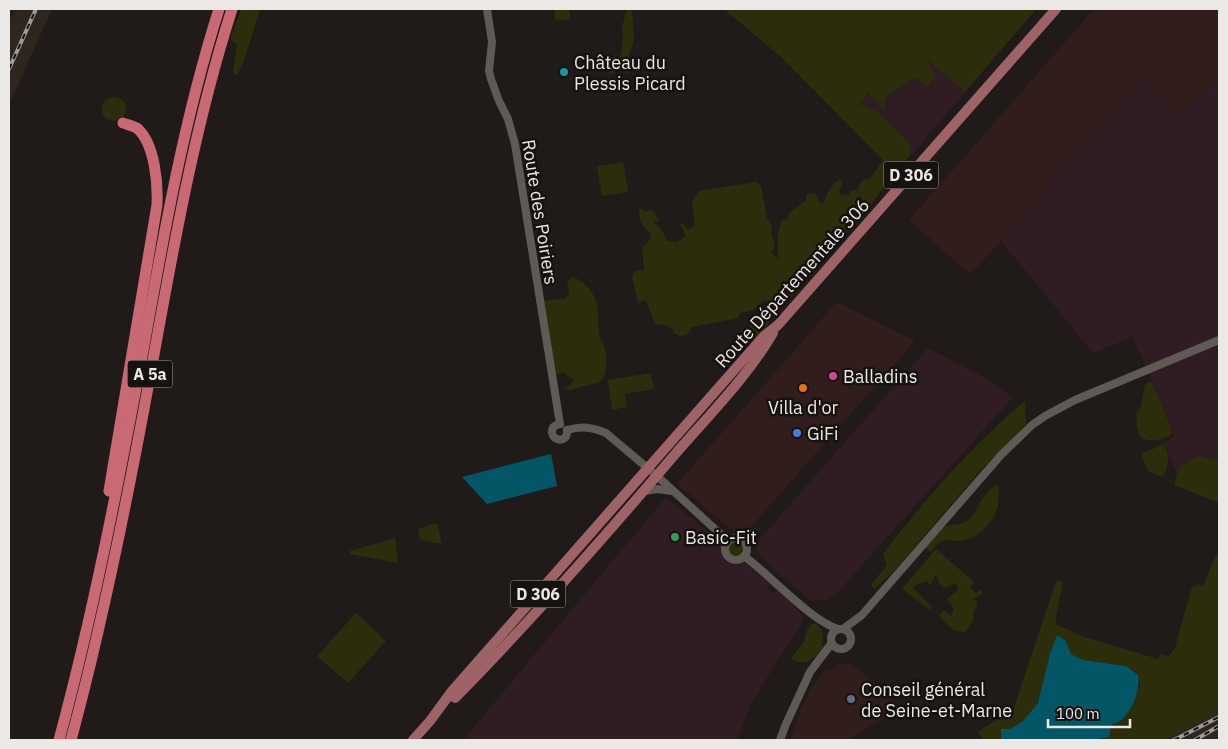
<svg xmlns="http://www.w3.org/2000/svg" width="1228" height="749" viewBox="0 0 1228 749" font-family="'IBM Plex Sans',sans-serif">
	<rect width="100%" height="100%" fill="#201b18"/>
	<g fill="#311e1c">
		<path d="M1094 9H1219V80L1176 116 1143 78 1001 241 970 274 909 220Z"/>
		<path d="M837 302 915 341 750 528 740 533 734 532 677 484Z"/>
		<path d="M848 663 856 667 898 704V710L847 740H790L799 714 811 689 826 669 829 671 838 665Z"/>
	</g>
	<g fill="#2f1d23">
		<path d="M926 57 965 92 911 155 909 141 860 105 868 91 883 108 884 102 890 93 915 78 928 87Z"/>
		<path d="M1143 78 1176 116 1219 80V462L1217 457 1212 460 1206 458 1179 469 1177 475 1164 442 1175 436 1133 337 1093 353 1001 241Z"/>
		<path d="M928 348 984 377 1013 397 836 594 824 601 810 600 761 558 756 547 757 542Z"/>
		<path d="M666 497 771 585 768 588 771 591 774 593 777 590 805 617 750 705 738 740H463Z"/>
	</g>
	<g fill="#2f251f">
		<path d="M15 9H52L9 105V22Z"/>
		<path d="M1219 712V740H1165Z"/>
	</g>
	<g fill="#2c2d0a">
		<path d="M241 9H260L244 61 237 75H235L233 71 237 45 230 40Z"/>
		<path d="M554 9H569L571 19 555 21Z"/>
		<path d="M627 9H632C632 22 637 37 631 49 628 54 629 59 625 64L632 69 627 74 619 68 614 73 610 74 606 70 607 67 613 65 621 54 623 37 622 27Z"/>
		<path d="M724 9H1036L965 92 927 59 935 76 928 87 915 78 890 93 884 102 886 107 883 109 868 92 861 105 876 111 909 142 911 155 886 182 884 187 873 202 854 216 845 235 791 297 778 309 767 326 754 340H740V331L758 321 774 303 764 300 753 310 740 313 738 318 692 327 687 335 680 336 674 333 673 329 664 325 655 324 646 300 638 302 632 277 634 272 644 269 642 248 649 241 651 234C644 229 636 217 640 208L646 212 649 209 652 210 659 220 654 223 662 230 666 240 676 242 685 237 684 231 680 224H683L688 229 695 226 692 202 699 191 756 182 761 186 767 218 772 225 771 232 775 246 771 253 778 258V235L781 221 788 220 789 213 806 200V195L810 193 816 194 820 203 823 204C827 195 831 181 841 180L842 183 839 192 840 194 849 195 850 191 857 190 860 183 865 179 869 180 883 160 781 57Z"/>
		<circle cx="114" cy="109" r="12"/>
		<path d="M623 162 628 192 602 196 597 166Z"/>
		<path d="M572 277C582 280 590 288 595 298 600 309 597 322 599 334 600 337 602 341 604 345 607 356 609 374 600 382L569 390 563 387 570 386 574 380 567 376 565 372 557 375 554 369 545 302 547 300 564 299 569 293 567 281Z"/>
		<path d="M651 373 654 389 625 394 627 407 612 410 608 380Z"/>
		<path d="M1148 382H1152L1173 432C1165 441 1152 442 1141 438L1137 428 1136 414 1141 406 1145 385Z"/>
		<path d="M1025 401 1026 424 979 472 893 572 875 588H872L871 585 887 565 883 554C925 499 972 445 1025 401Z"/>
		<path d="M1164 444C1170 458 1170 464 1162 477L1148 471 1141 454Z"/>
		<path d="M1200 456 1212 460 1217 457 1219 462V503L1174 485C1179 465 1180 464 1200 456Z"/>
		<path d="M996 485H999C998 491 999 499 998 505 995 520 981 537 965 540 946 544 946 533 930 552L925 547 943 527C951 524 959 526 966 521 980 513 980 493 996 485Z"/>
		<path d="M437 523 442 544 420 540 418 529Z"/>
		<path d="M395 538 398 563 350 554V551Z"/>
		<circle cx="735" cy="549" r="8"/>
		<path d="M936 549 974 582 970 588 976 593 981 590 983 593 978 597 972 598 977 602V606L973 612 974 618 965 632 955 631 940 618V614L944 610 951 616 954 609 947 599 957 591 958 587 955 583 944 588 938 582 939 579 935 575 931 585 926 581 912 587 932 607 930 610 902 589Z"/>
		<path d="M1219 553V712L1165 740H1092L1111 725 1122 721 1132 705 1140 685 1138 675 1126 666 1083 660 1071 654 1066 641 1043 688 1038 703 1023 721 1010 729H1001V740H983L978 732 1014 708 1056 582 1060 580 1063 583 1056 616V624L1081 636 1158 659 1161 654 1169 656 1175 648 1191 590 1194 586 1199 584 1201 586 1204 584 1215 557Z"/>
		<path d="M356 613 386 641 348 683 317 656Z"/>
		<path d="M812 624H816L822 630 823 637 822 652 807 662H798L791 658 803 643 807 630Z"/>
	</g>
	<g fill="#025665">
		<path d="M551 454 557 486 487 504 462 477Z"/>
		<path d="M1057 635 1066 641 1071 654 1083 660 1126 666 1138 675C1141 689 1133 709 1122 720 1119 722 1114 724 1111 725L1109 737 1092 740H1001V729H1010L1023 721 1038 703 1050 654Z"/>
	</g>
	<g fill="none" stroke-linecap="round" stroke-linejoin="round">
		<g stroke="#5f5a56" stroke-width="8">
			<path d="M487 9 492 42 489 71 491 79 499 101 508 119 515 144 560 424"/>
			<path d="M560 424C552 425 549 432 555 438 562 442 568 438 567 430"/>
			<path d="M567 430C582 426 592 427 606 433L657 476 728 541"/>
			<path d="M645 491 657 489 672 491"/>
			<circle cx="736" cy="549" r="11"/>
			<path d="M744 556C770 575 810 620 838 629"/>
			<circle cx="841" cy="639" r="10"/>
			<path d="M843 629 862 615 1001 455 1032 425 1045 416 1075 400 1219 340"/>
			<path d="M780 740 786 724 810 672 831 644"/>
		</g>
		<g stroke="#9e6367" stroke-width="10">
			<path d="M455 698C530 622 601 541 671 459 706 418 746 379 773 333"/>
			<path d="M413 740 430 721 452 691 764 336 778 325 1056 9"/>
		</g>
		<g stroke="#c86973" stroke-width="11">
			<path d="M109 491 157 205C158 184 155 145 138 129 134 126 128 125 123 123"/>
			<path d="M59 740C93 614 118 485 142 356 163 239 183 122 219 9"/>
			<path d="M71 740C103 622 127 502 149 382 172 256 193 131 232 9"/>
		</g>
		<g stroke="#9d9a97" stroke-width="4">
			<g id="rail">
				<path d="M9 69 36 9"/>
				<path d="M1174 740 1219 717"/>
				<path d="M1195 740 1219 726"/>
			</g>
		</g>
		<use href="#rail" stroke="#16120f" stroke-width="2" stroke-dasharray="5.5" stroke-linecap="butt"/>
	</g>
	<circle fill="#0f9aa8" stroke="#16120f" stroke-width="2" cx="564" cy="72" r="5"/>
	<circle fill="#d1479c" stroke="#16120f" stroke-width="2" cx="833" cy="376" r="5"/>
	<circle fill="#e8710a" stroke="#16120f" stroke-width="2" cx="803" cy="388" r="5"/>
	<circle fill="#3f7fe0" stroke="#16120f" stroke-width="2" cx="797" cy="433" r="5"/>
	<circle fill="#2e9e5b" stroke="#16120f" stroke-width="2" cx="675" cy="537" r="5"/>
	<circle fill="#5c6f8a" stroke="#16120f" stroke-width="2" cx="851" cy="699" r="5"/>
	<g text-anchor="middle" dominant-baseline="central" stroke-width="5" stroke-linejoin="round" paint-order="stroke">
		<g fill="#16120f" stroke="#aba8a5" stroke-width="1">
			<rect x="883.5" y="161.5" width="55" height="27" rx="4"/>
			<rect x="127.5" y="360.5" width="45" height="27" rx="4"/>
			<rect x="510.5" y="580.5" width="55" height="27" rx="4"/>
		</g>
		<g font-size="16" font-weight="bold" fill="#ebe8e5">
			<text x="911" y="175">D 306</text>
			<text x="150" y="374">A 5a</text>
			<text x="538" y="594">D 306</text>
		</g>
		<g font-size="18" fill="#ebe8e5" stroke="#16120f" text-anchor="start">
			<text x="574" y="62">Château du<tspan x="574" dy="21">Plessis Picard</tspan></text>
			<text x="843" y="376">Balladins</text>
			<text x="803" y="407" text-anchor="middle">Villa d'or</text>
			<text x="807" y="433">GiFi</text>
			<text x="685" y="537">Basic-Fit</text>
			<text x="861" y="689">Conseil général<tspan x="861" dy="21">de Seine-et-Marne</tspan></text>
		</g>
		<g font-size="18" fill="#ebe8e5" stroke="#16120f">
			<text transform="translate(540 212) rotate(81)">Route des Poiriers</text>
			<text transform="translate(792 283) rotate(-48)">Route Départementale 306</text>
		</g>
	</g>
	<rect width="1228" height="749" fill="none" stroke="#ebe8e5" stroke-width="20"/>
	<path d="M1048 719v8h82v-8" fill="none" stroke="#ebe8e5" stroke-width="2.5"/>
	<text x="1056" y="719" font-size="15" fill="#ebe8e5" stroke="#16120f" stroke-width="4" paint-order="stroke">100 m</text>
</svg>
